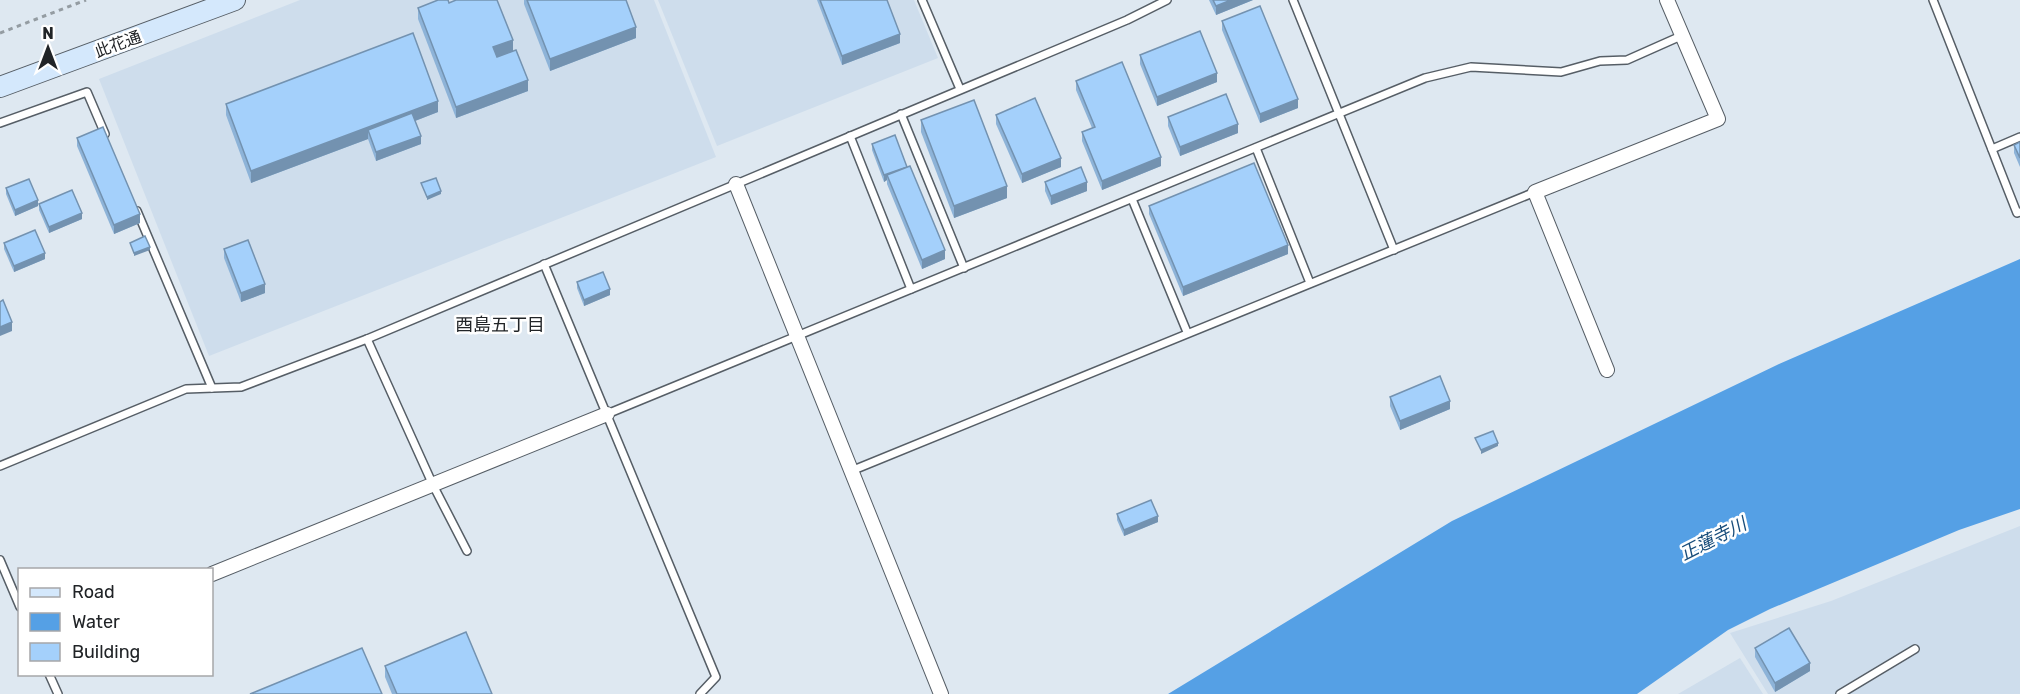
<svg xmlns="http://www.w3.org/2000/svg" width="2020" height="694" viewBox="0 0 2020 694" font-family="Rubik,'Noto Sans JP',sans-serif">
	<rect width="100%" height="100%" fill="#dee8f1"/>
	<g fill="#ceddec">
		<path d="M300 0H654L716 157 209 356 99 79Z"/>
		<path d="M658 0H914L938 58 717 146Z"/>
		<path d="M2020 526V694H1768L1730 633 1831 601Z"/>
		<path d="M1740 658 1763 694H1678Z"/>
	</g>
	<path fill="#55a0e5" d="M2020 259V509L1959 530 1770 609 1728 630 1637 694H1168L1452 521 1779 364Z"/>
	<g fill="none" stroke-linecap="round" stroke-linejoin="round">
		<g stroke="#565e66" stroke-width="10">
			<g id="lane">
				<path d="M922 0 960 89"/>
				<path d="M1293 0 1394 250"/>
				<path d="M1933 0 2017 213 2020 212"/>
				<path d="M901 114 964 268"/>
				<path d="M0 123 87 92 105 134"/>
				<path d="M850 136 911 289"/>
				<path d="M1256 148 1310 283"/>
				<path d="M1992 149 2020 137"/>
				<path d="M1132 199 1187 332"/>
				<path d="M137 211 212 388"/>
				<path d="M544 264 716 677 700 694"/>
				<path d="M367 339 433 485 467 551"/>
				<path d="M607 414 1425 78 1471 67 1561 72 1600 61 1627 60 1681 36"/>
				<path d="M0 466 186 389 241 387 367 339 1127 20 1167 0"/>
				<path d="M851 471 1535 192"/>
				<path d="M0 560 20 607"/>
				<path d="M49 674 58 694"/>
				<path d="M1840 694 1915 649"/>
			</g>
		</g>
		<g stroke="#565e66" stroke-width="16">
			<g id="street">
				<path d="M736 184 941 694"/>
				<path d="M1607 370 1535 192 1718 119 1667 0"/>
				<path d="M212 574 607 414"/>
			</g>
		</g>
		<g stroke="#565e66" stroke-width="22">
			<path id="secondary" d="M0 87 235 0"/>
		</g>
		<path stroke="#949ca2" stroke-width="3" stroke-dasharray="4.5 4.5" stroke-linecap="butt" d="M0 33 86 0"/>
		<use href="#lane" stroke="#fff" stroke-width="7"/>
		<use href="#street" stroke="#fff" stroke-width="14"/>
		<use href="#secondary" stroke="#d4e8fc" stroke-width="20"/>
	</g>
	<g fill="#8db3d8">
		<path d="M524 0H626L636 38 550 71 524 4Z"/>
		<path d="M817 0H887L900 43 842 65Z"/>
		<path d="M1209 0H1253L1216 15Z"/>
		<path d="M449 3 513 51 528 91 456 118 418 19V8Z"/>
		<path d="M1222 21 1298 108 1260 123 1222 30Z"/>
		<path d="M1140 55 1217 82 1157 106 1140 64Z"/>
		<path d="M1076 81 1161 166 1102 190 1082 141V132L1092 128 1076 90Z"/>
		<path d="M226 104 438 112 415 121 421 144 376 161 368 139 251 183 226 115Z"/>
		<path d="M996 115 1061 167 1022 183 996 124Z"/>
		<path d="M1168 117 1238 133 1180 156 1168 126Z"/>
		<path d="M921 120 1007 198 954 218 921 132Z"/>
		<path d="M77 138 140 223 114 234 77 146Z"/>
		<path d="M2020 142V167L2014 153V145Z"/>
		<path d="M872 144 907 167 945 259 922 269 887 184V180L884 182 872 150Z"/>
		<path d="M1045 182 1087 191 1051 205 1045 191Z"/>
		<path d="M6 188 38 206 15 216 6 194Z"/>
		<path d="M39 204 82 219 49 233 39 210Z"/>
		<path d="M1149 206 1288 254 1183 296 1149 214Z"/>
		<path d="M4 243 45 259 14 272 4 249Z"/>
		<path d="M224 249 265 293 241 302 224 258Z"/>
		<path d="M577 282 610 295 584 306 577 288Z"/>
		<path d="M1390 397 1450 409 1400 430 1390 406Z"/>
		<path d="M1117 514 1158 522 1124 536 1117 520Z"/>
		<path d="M1755 648 1810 671 1775 692 1755 657Z"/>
		<path d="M385 666 492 694H392L385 677Z"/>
	</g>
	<g fill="#7392b0">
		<path d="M1231 0H1253L1216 15V6Z"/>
		<path d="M636 27V38L550 71V59Z"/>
		<path d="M900 34V43L842 65V56Z"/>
		<path d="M513 40V52L493 59V47Z"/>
		<path d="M1217 73V82L1157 106V97Z"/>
		<path d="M528 80V91L456 118V107Z"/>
		<path d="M1298 99V108L1260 123V114Z"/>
		<path d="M438 101V112L371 138 368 130V139L251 183V171Z"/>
		<path d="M1238 124V133L1180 156V147Z"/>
		<path d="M421 136V144L376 161V152Z"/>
		<path d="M1161 157V166L1102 190V181Z"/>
		<path d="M1061 158V167L1022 183V174Z"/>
		<path d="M907 167 887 175V180L884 182V175Z"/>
		<path d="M1087 182V191L1051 205V196Z"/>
		<path d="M1007 186V198L954 218V206Z"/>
		<path d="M441 191V194L427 200V197Z"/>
		<path d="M38 200V206L15 216V210Z"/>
		<path d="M82 213V219L49 233V227Z"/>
		<path d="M140 214V223L114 234V225Z"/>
		<path d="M1288 245V254L1183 296V287Z"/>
		<path d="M150 247V250L134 256V253Z"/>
		<path d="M945 250V259L922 269V260Z"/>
		<path d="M45 253V259L14 272V266Z"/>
		<path d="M265 284V293L241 302V293Z"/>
		<path d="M610 289V295L584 306V300Z"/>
		<path d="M12 322V331L0 336V327Z"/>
		<path d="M1450 401V409L1400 430V421Z"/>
		<path d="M1498 443V446L1481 454V450Z"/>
		<path d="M1158 516V522L1124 536V530Z"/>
		<path d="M1810 663V671L1775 692V683Z"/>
	</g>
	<g fill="#a4d0fb" stroke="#7392b0" stroke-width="1.5">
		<path d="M438 0H448L449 3 456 0H497L513 40 493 47 497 57 516 50 528 80 456 107 418 8Z"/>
		<path d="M527 0H626L636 27 550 59Z"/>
		<path d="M820 0H887L900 34 842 56Z"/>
		<path d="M1213 0H1231L1216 6Z"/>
		<path d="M1260 6 1298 99 1260 114 1222 21Z"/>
		<path d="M1200 31 1217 73 1157 97 1140 55Z"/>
		<path d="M413 33 438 101 251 171 226 104Z"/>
		<path d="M1122 62 1161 157 1102 181 1082 132 1095 127 1076 81Z"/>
		<path d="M1226 94 1238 124 1180 147 1168 117Z"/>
		<path d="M1035 98 1061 158 1022 174 996 115Z"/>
		<path d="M974 100 1007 186 954 206 921 120Z"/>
		<path d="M412 113 421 136 376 152 368 130Z"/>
		<path d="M103 127 140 214 114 225 77 138Z"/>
		<path d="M895 135 907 167 884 175 872 144Z"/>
		<path d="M2020 142V158L2014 145Z"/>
		<path d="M1254 163 1288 245 1183 287 1149 206Z"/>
		<path d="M910 166 945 250 922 260 887 175Z"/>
		<path d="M1081 167 1087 182 1051 196 1045 182Z"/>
		<path d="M436 178 441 191 427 197 421 183Z"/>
		<path d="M29 179 38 200 15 210 6 188Z"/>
		<path d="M72 190 82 213 49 227 39 204Z"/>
		<path d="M35 230 45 253 14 266 4 243Z"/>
		<path d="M145 236 150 247 134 253 130 243Z"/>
		<path d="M248 240 265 284 241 293 224 249Z"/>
		<path d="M603 272 610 289 584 300 577 282Z"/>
		<path d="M3 300 12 322 0 327V302Z"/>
		<path d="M1440 376 1450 401 1400 421 1390 397Z"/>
		<path d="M1493 431 1498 443 1481 450 1475 438Z"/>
		<path d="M1151 500 1158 516 1124 530 1117 514Z"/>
		<path d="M1789 628 1810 663 1775 683 1755 648Z"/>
		<path d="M466 632 492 694H397L385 666Z"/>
		<path d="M362 648 382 694H250Z"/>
	</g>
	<g text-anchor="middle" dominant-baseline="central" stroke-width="5" stroke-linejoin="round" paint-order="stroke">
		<g font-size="16" fill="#212427" stroke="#fff">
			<text transform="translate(118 44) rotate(-20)">此花通</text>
		</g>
		<g font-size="18" fill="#212427" stroke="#fff">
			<text x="500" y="325">酉島五丁目</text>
		</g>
		<g font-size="18" font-style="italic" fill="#184d7b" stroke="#fff">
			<text transform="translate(1713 539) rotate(-27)">正蓮寺川</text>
		</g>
	</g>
	<rect x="18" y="568" width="195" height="108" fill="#ffffff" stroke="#a6a7a9" stroke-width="1.5"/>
	<rect x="30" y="588" width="30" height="9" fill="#d4e8fc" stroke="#a6a7a9" stroke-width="1.5"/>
	<text x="72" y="598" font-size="18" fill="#212427">Road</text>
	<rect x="30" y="613" width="30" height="18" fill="#55a0e5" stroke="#a6a7a9" stroke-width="1.5"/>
	<text x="72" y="628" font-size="18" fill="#212427">Water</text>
	<rect x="30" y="643" width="30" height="18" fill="#a4d0fb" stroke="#a6a7a9" stroke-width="1.5"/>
	<text x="72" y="658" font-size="18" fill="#212427">Building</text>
	<g transform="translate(48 48)" stroke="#ffffff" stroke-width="4.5" paint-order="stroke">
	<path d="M0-4.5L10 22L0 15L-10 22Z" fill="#212427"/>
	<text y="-9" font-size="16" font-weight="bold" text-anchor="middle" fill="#212427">N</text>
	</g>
</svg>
